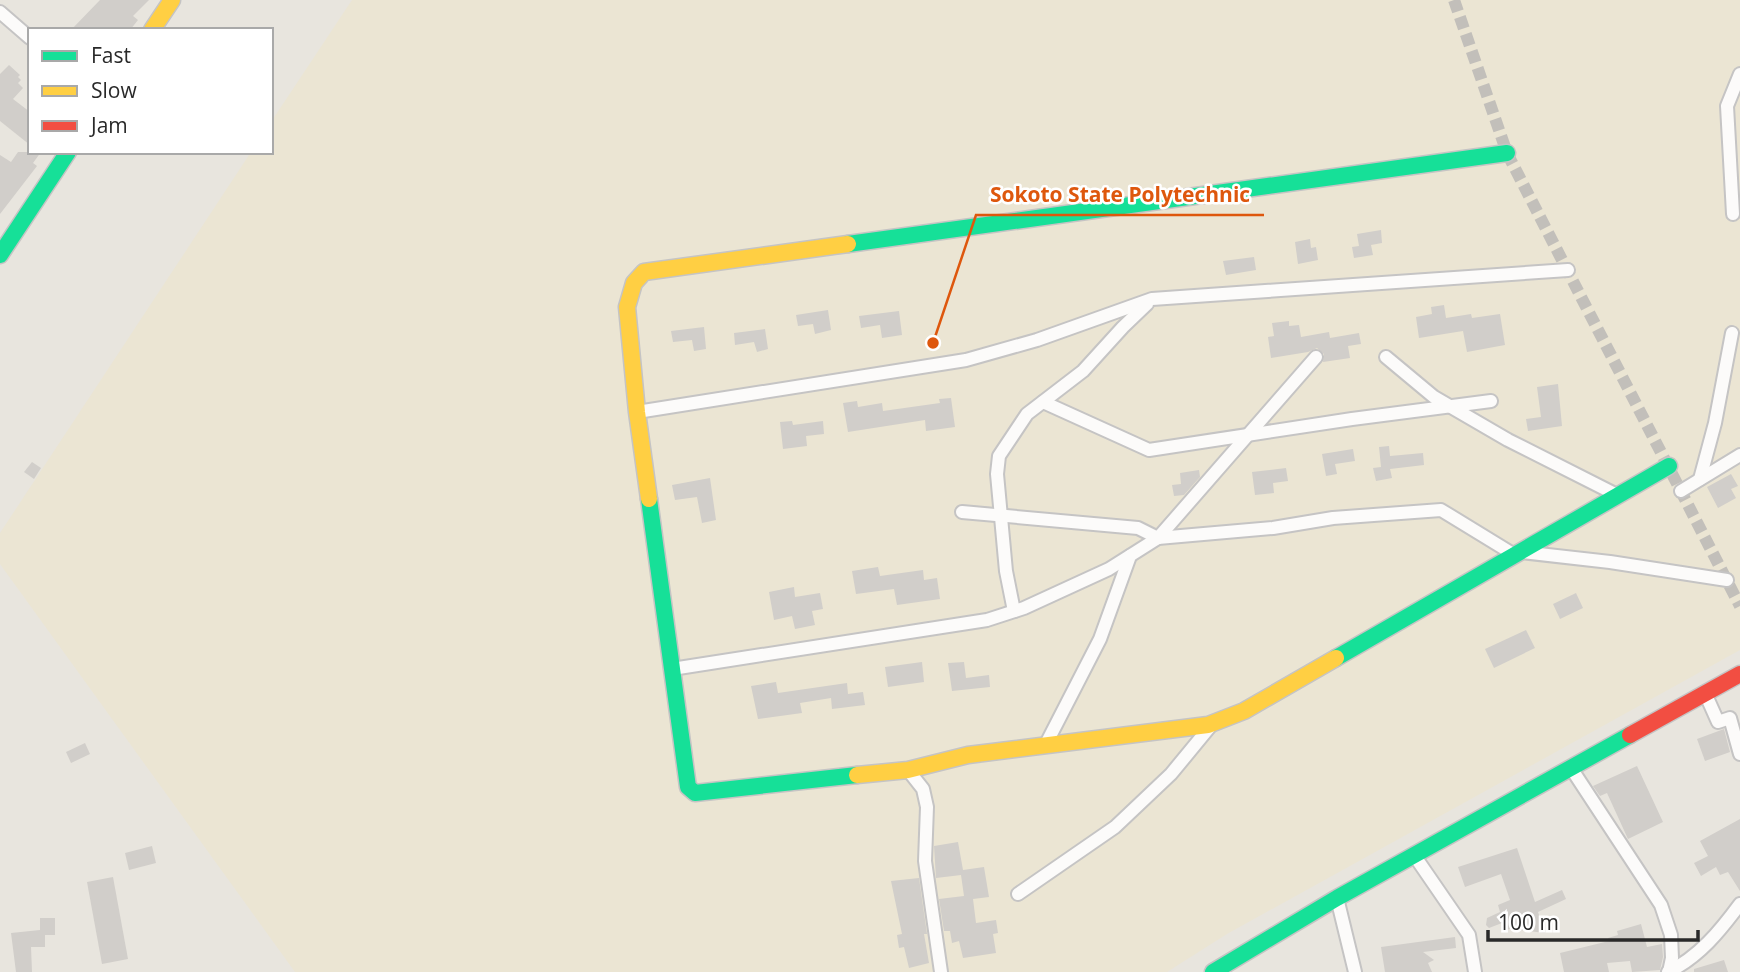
<svg xmlns="http://www.w3.org/2000/svg" width="1740" height="972" viewBox="0 0 1740 972" font-family="'Open Sans',sans-serif">
	<rect width="100%" height="100%" fill="#e8e5de"/>
	<path fill="#ebe5d3" d="M352 0H1740V650L1227 934 1167 972H295L0 564V533L251 152H271V122Z"/>
	<g fill="#d1ceca">
		<path d="M100 0H149L133 16 138 20 130 30H71Z"/>
		<path d="M9 65 20 75 18 77 21 80 18 83 23 88 13 99 30 112V145L0 121V74Z"/>
		<path d="M18 152H41L33 163 37 166 0 214V155L11 162Z"/>
		<path d="M1381 230 1382 243 1371 245 1373 255 1354 258 1352 247 1359 246 1357 234Z"/>
		<path d="M1310 239 1311 248 1316 247 1318 260 1298 264 1295 242Z"/>
		<path d="M1254 257 1256 270 1226 275 1223 261Z"/>
		<path d="M1444 305 1446 318 1471 314 1472 318 1500 314 1505 345 1467 352 1463 331 1419 338 1416 317 1432 314 1431 307Z"/>
		<path d="M828 310 831 330 815 334 813 324 798 326 796 315Z"/>
		<path d="M899 311 902 335 882 338 880 325 861 328 859 316Z"/>
		<path d="M1289 321V326L1299 325 1301 337 1329 332 1330 338 1359 333 1361 344 1348 346 1350 358 1323 362 1324 354 1317 348 1308 352 1271 358 1268 337 1274 336 1272 323Z"/>
		<path d="M704 327 706 349 694 351 692 340 673 342 671 331Z"/>
		<path d="M765 329 768 349 757 352 754 342 735 345 734 333Z"/>
		<path d="M1558 384 1562 426 1528 431 1526 419 1541 417 1537 387Z"/>
		<path d="M951 398 955 427 926 431 925 420 848 432 843 403 857 401 858 407 882 403 883 411 940 403 939 399Z"/>
		<path d="M792 421 793 425 823 421 824 434 806 436 807 446 783 449 780 422Z"/>
		<path d="M1389 446 1390 456 1423 453 1424 465 1390 469 1392 478 1376 481 1373 468 1381 467 1379 447Z"/>
		<path d="M1353 449 1355 461 1335 464 1337 474 1326 476 1322 454Z"/>
		<path d="M32 462 41 468 34 479 24 472Z"/>
		<path d="M1286 468 1288 481 1273 483 1274 493 1255 495 1252 472Z"/>
		<path d="M1199 470 1200 477 1184 495 1174 496 1172 485 1181 484 1180 473Z"/>
		<path d="M1731 474 1738 486 1731 489 1736 498 1718 508 1707 487Z"/>
		<path d="M710 478 716 520 702 523 697 497 675 500 672 485Z"/>
		<path d="M878 567 880 576 923 570 924 580 937 578 940 599 897 605 894 589 856 594 852 571Z"/>
		<path d="M794 587 795 597 820 593 823 609 812 611 815 625 795 629 792 616 774 620 769 592Z"/>
		<path d="M1576 593 1583 608 1560 619 1553 604Z"/>
		<path d="M1526 630 1535 648 1494 668 1485 649Z"/>
		<path d="M922 662 924 682 888 687 885 667Z"/>
		<path d="M964 662 966 678 989 675 990 687 952 691 948 663Z"/>
		<path d="M776 682 778 693 847 683 848 694 863 692 865 705 832 709 831 698 800 703 802 713 758 719 751 686Z"/>
		<path d="M1724 729 1730 752 1705 761 1697 739Z"/>
		<path d="M85 743 90 754 71 763 66 752Z"/>
		<path d="M1637 766 1663 822 1628 839 1607 793 1600 796 1593 786Z"/>
		<path d="M1740 819V891L1728 872 1720 875 1716 867 1701 876 1694 863 1708 856 1700 841Z"/>
		<path d="M958 842 963 870 984 867 989 897 973 899 976 923 996 920 998 933 993 934 996 953 963 958 959 941 952 943 950 931H944L939 899 964 896 961 875 936 878 934 846Z"/>
		<path d="M152 846 156 863 129 870 125 853Z"/>
		<path d="M1517 848 1535 902 1562 890 1566 899 1538 912 1545 933 1520 930 1518 925 1507 930 1502 923 1489 928 1486 925 1487 918 1500 912 1498 905 1510 900 1501 874 1465 887 1458 867Z"/>
		<path d="M113 877 128 959 102 964 87 882Z"/>
		<path d="M919 878 927 934H924L929 963 909 968 904 947 899 948 897 935 902 934 891 881Z"/>
		<path d="M40 918H55V935H45V947H31L32 972H16L11 933 40 930Z"/>
		<path d="M1641 924 1647 947 1662 944 1663 957 1660 970 1632 972 1630 961 1607 963 1609 972H1564L1560 953 1609 941 1608 938 1618 935 1617 931Z"/>
		<path d="M1455 937 1456 948 1423 952 1434 960 1428 963 1432 972H1385L1381 947Z"/>
		<path d="M1724 960 1728 972H1694V969Z"/>
	</g>
	<g fill="none" stroke-linecap="round" stroke-linejoin="round">
		<path stroke="#c2bfba" stroke-width="12" stroke-dasharray="12 6" stroke-linecap="butt" d="M1454 0 1507 153 1740 606"/>
		<g stroke="#c5c4c4" stroke-width="16">
			<g id="street">
				<path d="M0 12 30 38"/>
				<path d="M1733 214 1727 106 1740 74"/>
				<path d="M1386 357 1434 397 1508 440 1617 495"/>
				<path d="M1043 402 1149 450 1352 419 1491 401"/>
				<path d="M637 412 966 360 1037 340 1152 299 1568 270"/>
				<path d="M1700 479 1715 423 1732 333"/>
				<path d="M1681 491 1740 455"/>
				<path d="M962 512 1138 528 1158 538 1316 357"/>
				<path d="M1521 552 1610 562 1727 580"/>
				<path d="M1014 611 1006 571 997 474 999 456 1027 414 1083 371 1123 327 1147 304"/>
				<path d="M672 669 987 620 1024 608 1109 569 1158 538 1273 528 1333 518 1441 510 1513 554"/>
				<path d="M1705 693 1718 722 1730 718 1740 754"/>
				<path d="M1045 746 1100 639 1130 556"/>
				<path d="M1571 768 1661 905 1671 935 1672 958 1669 972"/>
				<path d="M908 770 923 789 927 807 925 861 941 972"/>
				<path d="M1414 855 1469 935 1475 972"/>
				<path d="M1018 894 1115 827 1171 774 1213 723"/>
				<path d="M1337 898 1355 972"/>
				<path d="M1668 972C1699 957 1720 931 1740 904"/>
			</g>
		</g>
		<g stroke="#c5c4c4" stroke-width="19">
			<g id="fast">
				<path d="M848 244 1507 153"/>
				<path d="M0 255 68 152"/>
				<path d="M649 499 688 787 695 793 857 775"/>
				<path d="M1336 658 1669 466"/>
				<path d="M1213 972 1337 898 1630 735"/>
			</g>
		</g>
		<g stroke="#c5c4c4" stroke-width="19">
			<g id="slow">
				<path d="M152 30 172 0"/>
				<path d="M649 499 637 412 627 307 634 283 644 272 848 244"/>
				<path d="M857 775 908 770 968 755 1208 725 1244 711 1336 658"/>
			</g>
		</g>
		<g stroke="#c5c4c4" stroke-width="19">
			<path id="jam" d="M1630 735 1740 674"/>
		</g>
		<use href="#street" stroke="#fcfbfa" stroke-width="12"/>
		<use href="#fast" stroke="#16e098" stroke-width="16"/>
		<use href="#slow" stroke="#ffcf43" stroke-width="16"/>
		<use href="#jam" stroke="#f24e42" stroke-width="16"/>
	</g>
	<path fill="none" stroke="#de570d" stroke-width="2.5" d="M933 343L976 215H1264"/>
	<circle fill="#de570d" stroke="#fff" stroke-width="2.5" cx="933" cy="343" r="7"/>
	<g font-size="21" text-anchor="middle" font-weight="bold" fill="#de570d" stroke="#fff" stroke-width="5" stroke-linejoin="round" paint-order="stroke">
		<text x="1120" y="202">Sokoto State Polytechnic</text>
	</g>
	<rect x="28" y="28" width="245" height="126" fill="#ffffff" stroke="#a9a9a9" stroke-width="2"/>
	<rect x="42" y="51" width="35" height="10" fill="#16e098" stroke="#a9a9a9" stroke-width="2"/>
	<text x="91" y="63" font-size="21" fill="#292929">Fast</text>
	<rect x="42" y="86" width="35" height="10" fill="#ffcf43" stroke="#a9a9a9" stroke-width="2"/>
	<text x="91" y="98" font-size="21" fill="#292929">Slow</text>
	<rect x="42" y="121" width="35" height="10" fill="#f24e42" stroke="#a9a9a9" stroke-width="2"/>
	<text x="91" y="133" font-size="21" fill="#292929">Jam</text>
	<path d="M1488 930v10h210v-10" fill="none" stroke="#292929" stroke-width="3.5"/>
	<text x="1498" y="930" font-size="21" fill="#292929" stroke="#ffffff" stroke-width="5" paint-order="stroke">100 m</text>
</svg>
